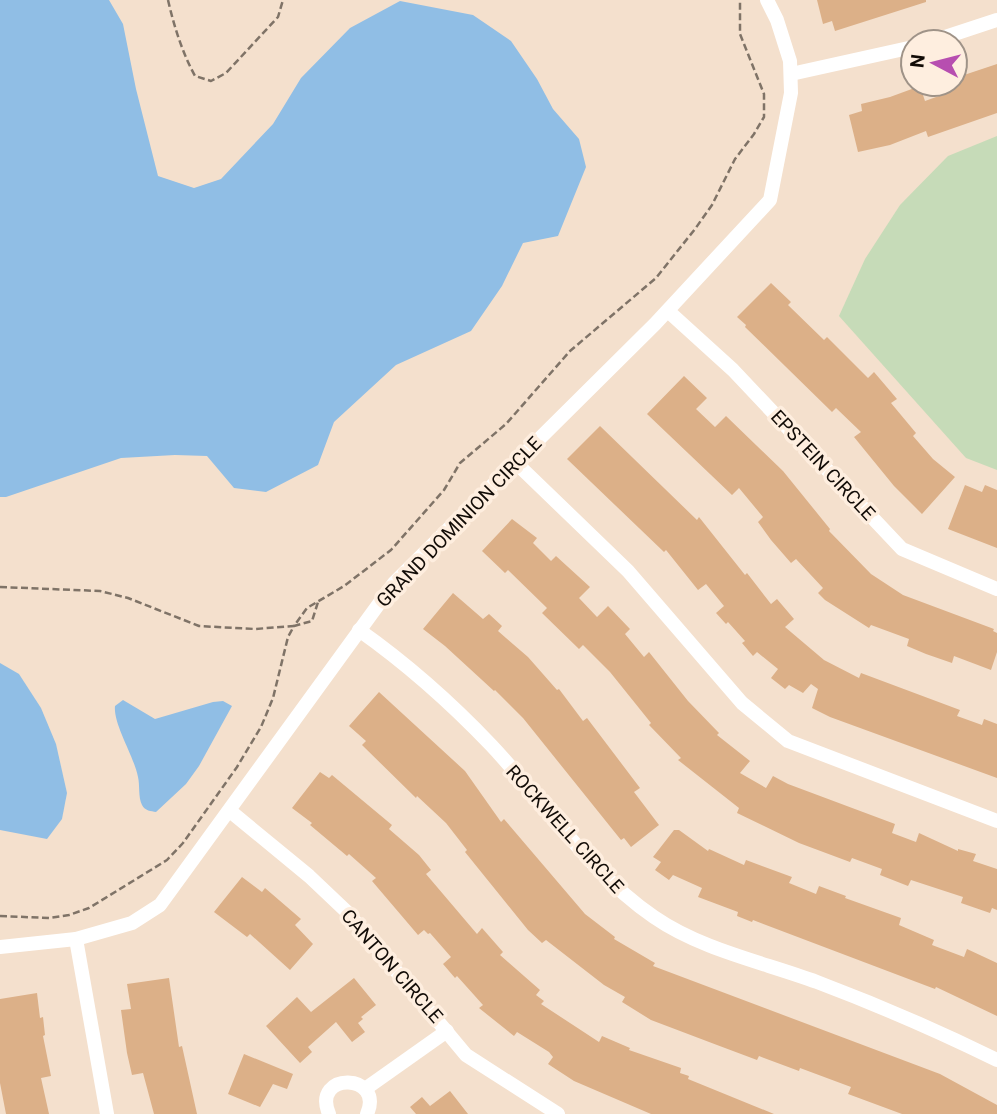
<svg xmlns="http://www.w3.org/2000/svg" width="997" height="1114" viewBox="0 0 997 1114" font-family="Roboto,sans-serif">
	<rect width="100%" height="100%" fill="#f4e0cd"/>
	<path fill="#c6dbb8" d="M997 136V470L966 458 839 316 865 259 900 205 948 156Z"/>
	<g fill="#90bee5">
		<path d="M0 0H109L123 24 136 89 158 176 194 188 221 179 273 124 301 78 350 28 400 1 473 15 511 41 537 79 553 109 579 139 586 167 558 236 523 243 502 286 471 331 396 365 334 422 318 465 266 492 234 488 207 456 175 455 121 458 6 497H0Z"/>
		<path d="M0 663 19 674 41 708 56 744 67 793 62 819 47 839 0 830Z"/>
		<path d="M123 700 155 719 213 702 223 701 232 706 199 766 186 784 156 812C151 811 145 811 142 805 138 797 140 785 138 777 134 756 113 724 115 706Z"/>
	</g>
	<g fill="#dcb088">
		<path d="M817 0H926V2L835 31 832 21 823 24Z"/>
		<path d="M997 64V113L928 137 926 131 890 145 858 152 849 115 862 111 861 104 890 97 920 86 925 101 950 92 947 84H955V78Z"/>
		<path d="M771 283 791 302 788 305 824 340 827 337 868 378 874 372 897 399 891 403 916 433 913 436 933 459 955 477 922 514 894 486 854 437 861 432 836 408 832 412 745 327 746 325 737 317Z"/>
		<path d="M684 376 707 398 696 409 715 427 726 416 783 471 830 529 829 531 871 574 903 595 994 629 993 631 997 633V652L991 670 954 656 952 663 926 654 907 646 909 639 871 625 869 628 825 600 818 593 823 588 796 559 791 563 771 540 758 522 763 517 739 488 732 495 647 414Z"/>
		<path d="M600 426 697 520 699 517 745 575 747 573 771 604 777 599 794 619 785 627 824 660 859 678 861 673 960 710 957 716 982 725 984 719 997 724V778L830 717 812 708 818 689 811 684 803 693 789 685 785 689 771 678 778 669 757 652 753 656 742 643 745 641 728 622 726 624 716 613 724 606 706 584 698 590 666 550 664 552 567 459Z"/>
		<path d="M965 485 982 492 985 485 997 490V548L948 529Z"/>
		<path d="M512 519 537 538 533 543 551 561 556 556 590 587 579 598 597 617 608 606 630 629 625 634 644 657 649 652 688 701 719 733 717 735 750 761 740 773 766 788 773 776 788 784 895 824 892 833 916 842 919 833 958 851V849L976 854 973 861 997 869V910L992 908 990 913 961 903 963 897 911 880 908 886 880 875 882 869 852 858 850 862 799 843 737 813 739 808 678 760 681 758 649 725 651 723 610 672 583 645 579 649 542 613 547 608 508 570 505 573 482 551Z"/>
		<path d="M453 593 483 619 489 614 502 626 498 631 528 657 557 690 559 689 583 721 587 718 640 788 634 792 659 825 631 847 624 838 621 840 523 718 495 690 494 691 445 646 423 629Z"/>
		<path d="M379 692 465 771 501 822 504 819 585 914 615 937 614 939 655 963 653 966 940 1074 997 1105V1114H902L848 1094 851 1087 800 1068 799 1071 759 1056 757 1060 717 1045 651 1020 622 1002 625 997 604 985 546 940 542 943 528 930 465 852 467 850 446 823 417 796 416 798 362 745 366 741 349 726Z"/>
		<path d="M320 772 329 778 332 775 392 825 389 829 419 855 431 870 426 874 477 934 482 928 503 952 500 955 540 990 536 995 544 1001 541 1004 599 1042 602 1036 630 1048 629 1050 681 1068 680 1073 689 1076 688 1079 774 1114H651L574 1081 548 1064 553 1057 549 1052 517 1032 514 1036 479 1008 483 1005 457 976 455 978 443 964 451 957 430 933 428 934 424 930 418 935 372 881 376 878 349 854 347 856 310 825 312 823 292 808Z"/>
		<path d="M674 830H679L708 851 709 849 744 865 746 860 792 877 789 883 816 894 819 886 846 896 845 898 901 918 899 925 934 940 932 945 964 957 967 949 997 963V1016L936 987 935 989 753 920 752 922 737 916 738 912 698 897 702 888 673 875 669 880 655 870 661 862 653 857Z"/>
		<path d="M242 877 262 892 265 888 301 919 295 925 313 944 290 970 250 934 247 937 214 912Z"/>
		<path d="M169 978 179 1047 182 1046 197 1114H154L143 1073 132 1075 127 1053 121 1010 131 1009 127 984Z"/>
		<path d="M354 978 376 1005 361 1017 363 1019 358 1023 365 1032 352 1042 336 1022 308 1047 312 1052 300 1063 266 1026 297 997 311 1012Z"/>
		<path d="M37 993 40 1018 43 1017 45 1035 43 1036 51 1076 41 1078 49 1114H6L0 1083V999Z"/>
		<path d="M244 1054 293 1074 287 1089 273 1084 260 1107 228 1094Z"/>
		<path d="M450 1091 468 1114H416L410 1107 422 1097 430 1106Z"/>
	</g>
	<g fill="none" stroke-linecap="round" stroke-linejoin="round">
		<g stroke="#7f7367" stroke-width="2.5" stroke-dasharray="7 3.5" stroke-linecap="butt">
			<path d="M168 0C174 26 182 52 195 76L211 81 226 73 278 17 283 0"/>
			<path d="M0 587 100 591 128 598 199 626 255 629 294 626 307 608 344 586 391 550 444 490 460 463 506 424 570 351 656 278 695 229 712 205 735 159 754 134 764 117V94L740 34V0"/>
			<path d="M0 916 49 918 69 915 89 908 167 860 183 843 237 767 261 727 273 698 288 637 294 626 312 621 318 602"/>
		</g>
		<g stroke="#fff" stroke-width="14">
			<path d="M930 42 997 20"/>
			<path d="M791 74 913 47"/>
			<path d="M668 311 733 370 902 549 997 589"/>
			<path d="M515 462 628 571 742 703 788 741 997 821"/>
			<path d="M359 630C407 664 450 702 491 745 545 802 588 872 654 917 702 950 763 962 817 982 878 1005 938 1031 997 1060"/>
			<path d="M230 811 309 876 347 912 466 1055 558 1114"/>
			<path d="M76 939 107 1114"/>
			<path d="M0 947 76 939 132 923 160 905 394 583 655 324 770 200 791 93 790 61 777 20 767 0"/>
			<path d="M365 1089 447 1031"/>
			<path d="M329 1114C311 1071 385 1073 367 1114"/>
		</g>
	</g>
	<g text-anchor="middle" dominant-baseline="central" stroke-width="7" stroke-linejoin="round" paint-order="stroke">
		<g font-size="19" fill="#110b06" stroke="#feeedf">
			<text transform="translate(823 465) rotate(47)">EPSTEIN CIRCLE</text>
			<text transform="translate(459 522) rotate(-46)">GRAND DOMINION CIRCLE</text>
			<text transform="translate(565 829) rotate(48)">ROCKWELL CIRCLE</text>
			<text transform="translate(392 966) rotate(49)">CANTON CIRCLE</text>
		</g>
	</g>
	<g transform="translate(934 63) rotate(277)"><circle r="33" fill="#feeedf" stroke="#9f9388" stroke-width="2"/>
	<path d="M0-5L12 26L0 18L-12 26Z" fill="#b74eb0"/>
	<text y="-10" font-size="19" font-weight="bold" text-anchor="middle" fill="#110b06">N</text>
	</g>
</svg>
